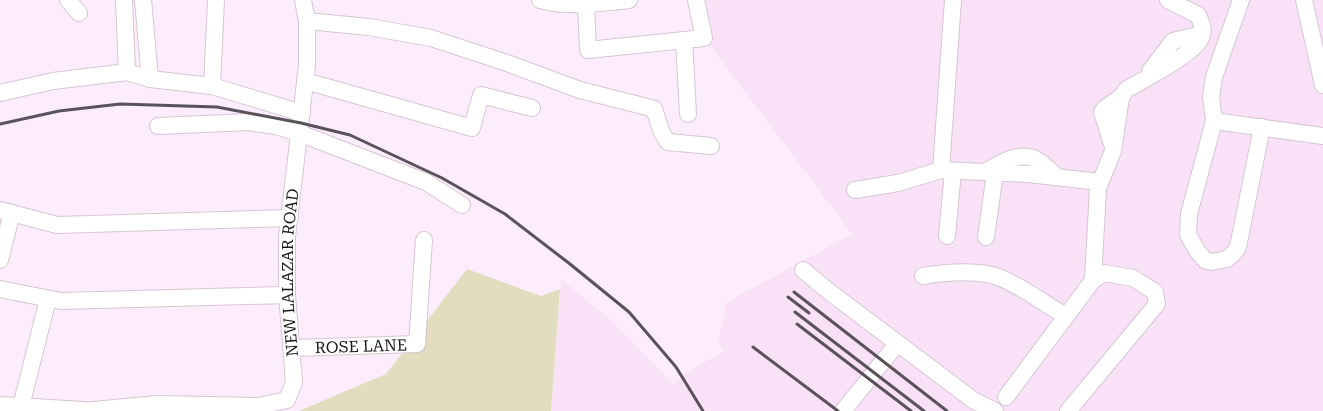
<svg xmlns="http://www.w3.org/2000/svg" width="1323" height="411" viewBox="0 0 1323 411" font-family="'Roboto Serif',serif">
	<rect width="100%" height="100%" fill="#fdedfc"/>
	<path fill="#f9e2f7" d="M700 0H1323V411H551L561 279 611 320 673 384 689 371 724 351 718 342 727 302 852 234 712 48Z"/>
	<path fill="#e2ddbf" d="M467 269 541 296 560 289 551 411H299L386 374Z"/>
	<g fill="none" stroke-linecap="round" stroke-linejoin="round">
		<g stroke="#d6c6d4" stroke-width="18">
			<g id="minor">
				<path d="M68 0 79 13"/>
				<path d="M124 0 127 72 150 79 212 86 302 113"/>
				<path d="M143 0 150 79"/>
				<path d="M540 0C568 8 601 3 629 0"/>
				<path d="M1241 0 1214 77 1211 97 1214 121 1189 214 1188 235 1198 252 1205 260 1212 262 1227 259 1234 253 1238 247 1262 127"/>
				<path d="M1304 0 1323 85"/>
				<path d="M586 3 588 50 704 38 696 0"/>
				<path d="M307 21 369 27 431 38 507 63 580 90 647 107 654 109 662 133 668 142 711 146"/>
				<path d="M684 40 688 114"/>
				<path d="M1150 71 1173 41 1202 34"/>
				<path d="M305 82 316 84 472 128 481 95 532 108"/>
				<path d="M212 86 216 0"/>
				<path d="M0 93 53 81 127 72"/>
				<path d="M1214 121 1323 136"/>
				<path d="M158 126 248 122 276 126 299 133 426 182 462 205"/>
				<path d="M1112 144 1102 112 1105 108 1121 97"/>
				<path d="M941 170 953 0"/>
				<path d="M985 172C999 164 1016 152 1033 158 1042 161 1051 172 1058 177"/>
				<path d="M855 190 898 183 941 170 1029 174 1100 182"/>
				<path d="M0 210 57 225 290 218"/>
				<path d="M947 236 953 171"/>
				<path d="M986 237 995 173"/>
				<path d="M0 260 12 213"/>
				<path d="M803 270 827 290 973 400 995 411"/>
				<path d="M923 276C946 272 969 270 992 275 1014 281 1045 304 1066 316"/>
				<path d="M1093 280 1098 188 1113 151 1121 97 1126 90C1144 79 1193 55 1201 38 1205 30 1201 22 1198 15L1168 0"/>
				<path d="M0 289 61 301 287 295"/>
				<path id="s1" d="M292 348 417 344 424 240"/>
				<path d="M1006 397 1093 280 1104 273 1133 278 1155 292 1157 304 1068 411"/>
				<path d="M0 405 83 410"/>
				<path d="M21 406 48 299"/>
				<path id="s2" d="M83 411 157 404 258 406 287 400 294 382 287 295V237L307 65V21L303 0"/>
				<path d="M843 411 897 344"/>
			</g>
		</g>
		<use href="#minor" stroke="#fff" stroke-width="16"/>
		<g stroke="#5a525a" stroke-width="3">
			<path d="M0 124 59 111 120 104 217 107 301 123 350 135 442 178 505 214 570 264 629 312 676 367 703 411"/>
			<path d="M794 292 947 411"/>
			<path d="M788 297 809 313"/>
			<path d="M795 312 924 411"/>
			<path d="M797 324 911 411"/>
			<path d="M753 347 838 411"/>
		</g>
	</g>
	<g text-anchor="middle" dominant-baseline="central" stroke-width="4" stroke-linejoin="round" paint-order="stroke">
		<g font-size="16" fill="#1b161b" stroke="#fff">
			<text stroke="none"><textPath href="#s2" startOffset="334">NEW LALAZAR ROAD</textPath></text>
			<text stroke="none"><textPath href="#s1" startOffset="69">ROSE LANE</textPath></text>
		</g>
	</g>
</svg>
